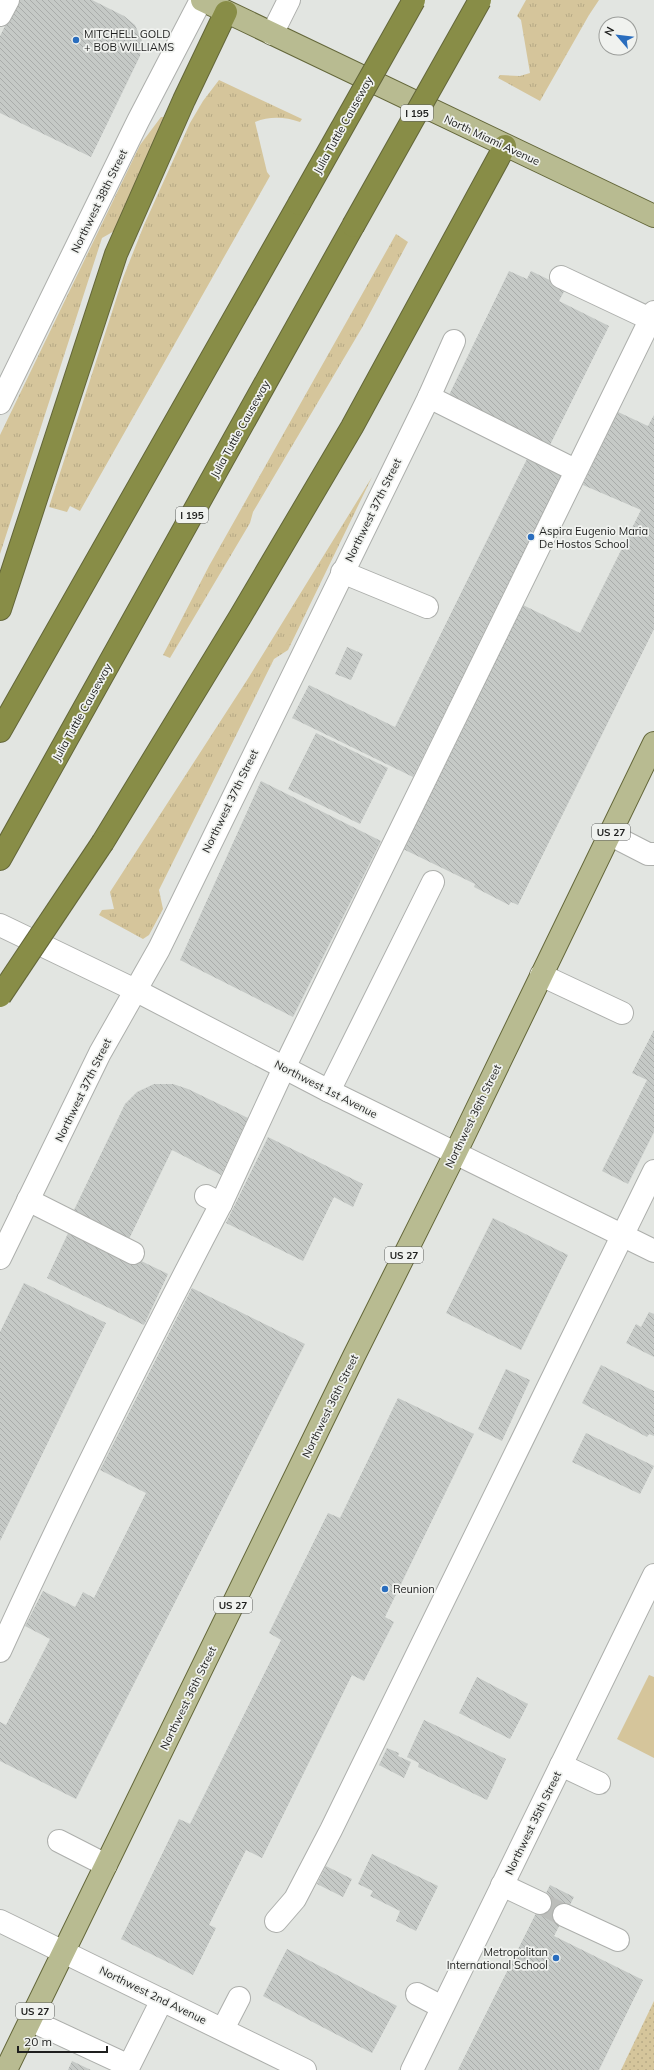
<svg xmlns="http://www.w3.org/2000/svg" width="654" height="2070" viewBox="0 0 654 2070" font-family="Mulish,sans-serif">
	<defs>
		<pattern id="grass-tufts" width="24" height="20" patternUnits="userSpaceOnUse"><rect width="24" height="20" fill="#d5c59b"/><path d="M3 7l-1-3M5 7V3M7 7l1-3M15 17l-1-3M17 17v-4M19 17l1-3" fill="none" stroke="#b6a985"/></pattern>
		<pattern id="park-dots" width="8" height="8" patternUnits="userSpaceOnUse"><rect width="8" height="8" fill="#d5c59b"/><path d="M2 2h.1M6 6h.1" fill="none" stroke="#b6a985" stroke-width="1.8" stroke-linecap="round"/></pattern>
		<pattern id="building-back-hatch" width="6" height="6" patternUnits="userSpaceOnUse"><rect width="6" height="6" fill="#c5c9c6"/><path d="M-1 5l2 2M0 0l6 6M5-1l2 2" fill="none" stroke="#a9acaa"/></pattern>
	</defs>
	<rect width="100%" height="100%" fill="#e2e5e1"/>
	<g fill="url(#grass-tufts)">
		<path d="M526 0H599L589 15 540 101 498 78 500 75 520 76 530 73 521 20 517 16Z"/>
		<path d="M219 80 302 119 300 122C285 117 270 116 255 122L267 172 270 176 80 511 70 506 67 512 49 507 123 278 144 225 190 123 203 101Z"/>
		<path d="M161 117H165L116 230 102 238 0 554V435L140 145Z"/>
		<path d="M396 234 408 242 363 326 253 512 250 523 170 658 163 655 209 566Z"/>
		<path d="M372 477 288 650 274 659 159 890 163 909 149 935 143 939 99 915 102 910 114 909 110 892 249 677Z"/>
	</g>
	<path fill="url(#park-dots)" d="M654 2001V2070H621Z"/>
	<path fill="#d5c59b" d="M649 1675 654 1677V1758L617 1739Z"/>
	<g fill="url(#building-back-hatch)">
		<path d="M18 0H92L124 16 135 25 142 41 140 56 91 157 0 113V36Z"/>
		<path d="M509 271 527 279 531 271 566 288 559 301 609 326 549 447 448 397Z"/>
		<path d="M616 411 648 426 654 415V629L518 905 511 902 509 905 474 887 475 884 403 849 523 605 580 633 641 510 583 485Z"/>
		<path d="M528 457 562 474 413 777 292 718 309 685 395 727Z"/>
		<path d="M347 647 363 654 351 680 335 674Z"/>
		<path d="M316 733 388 768 360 824 288 789Z"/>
		<path d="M261 781 381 841 293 1017 180 960Z"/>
		<path d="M654 1030V1132L628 1184 602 1171 647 1080 632 1073Z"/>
		<path d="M154 1084H173L188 1089 248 1118 221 1175 172 1150 129 1239 74 1210 125 1104 137 1092Z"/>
		<path d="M268 1137 363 1184 353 1207 334 1197 303 1261 226 1223Z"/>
		<path d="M493 1218 568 1255 521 1350 446 1313Z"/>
		<path d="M71 1227 168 1274 144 1325 47 1278Z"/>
		<path d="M24 1283 106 1323 0 1541V1332Z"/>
		<path d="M192 1288 305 1344 76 1799 0 1761V1722L6 1725 50 1639 25 1626 43 1591 75 1607 83 1592 94 1598 146 1493 100 1470Z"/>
		<path d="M649 1312 654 1314V1357L626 1343 636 1324 641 1327Z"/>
		<path d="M601 1365 654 1391V1436L649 1434 647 1437 582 1403Z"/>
		<path d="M506 1369 530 1380 502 1441 478 1429Z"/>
		<path d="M398 1398 474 1434 385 1617 394 1622 364 1681 352 1675 262 1858 246 1850 209 1925 216 1928 193 1975 121 1939 179 1819 190 1824 281 1640 269 1633 328 1513 340 1518Z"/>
		<path d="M586 1433 654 1466 640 1494 572 1462Z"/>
		<path d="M477 1677 528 1704 510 1739 459 1713Z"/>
		<path d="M424 1720 506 1759 487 1800 418 1767 419 1763 407 1757Z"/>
		<path d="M387 1748 399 1753 398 1756 411 1762 404 1778 379 1765Z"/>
		<path d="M372 1854 438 1886 416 1931 396 1921 400 1911 370 1896 373 1891 358 1884Z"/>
		<path d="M326 1866 352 1879 343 1897 317 1884Z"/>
		<path d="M550 1885 574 1897 554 1936 643 1980 599 2070H458Z"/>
		<path d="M287 1949 397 2006 372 2053 263 1996Z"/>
		<path d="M72 2061 91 2070H68Z"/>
	</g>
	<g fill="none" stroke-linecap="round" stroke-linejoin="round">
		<path stroke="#bbbdba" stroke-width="22" stroke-dasharray="22 11" stroke-linecap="butt" d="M540 1903 564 1915"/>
		<g stroke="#adafac" stroke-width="24">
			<g id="minor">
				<path d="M0 15 8 0"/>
				<path d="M272 34 289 0"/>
				<path d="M561 277 650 319"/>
				<path d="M429 397 575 470"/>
				<path d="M0 403 138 121 201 0"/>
				<path d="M342 572 427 607"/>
				<path d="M609 834 648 854H654"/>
				<path d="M0 925 135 990 329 1091 654 1251"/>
				<path d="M541 975 622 1013"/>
				<path d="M329 1091 433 882"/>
				<path d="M206 1196 221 1204 284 1068 654 312"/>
				<path d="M28 1200 133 1253"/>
				<path d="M0 1258 100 1053 159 949 429 397 454 341"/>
				<path d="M0 1651C69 1499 144 1351 221 1204"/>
				<path d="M561 1765 599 1783"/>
				<path d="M59 1841 106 1865"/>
				<path d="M502 1885 540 1903"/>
				<path d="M564 1915 618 1940"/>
				<path d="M0 1921 305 2070"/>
				<path d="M276 1921 295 1899 331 1830 654 1171"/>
				<path d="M417 1994 442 2007"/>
				<path d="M30 2020 129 2066 162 2000"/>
				<path d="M223 2029 239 1998"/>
				<path d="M412 2070 654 1575"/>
			</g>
		</g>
		<g stroke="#636639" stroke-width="24">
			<g id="major">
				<path d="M202 0 654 216"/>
				<path d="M6 2070 354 1356 455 1154 654 743"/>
			</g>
		</g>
		<g stroke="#636639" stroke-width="24">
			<g id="highway">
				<path d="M0 609 116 254 184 100 226 12"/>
				<path d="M0 731 299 204"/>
				<path d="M103 842 240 617 352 427 505 146"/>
				<path d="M0 859 353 226"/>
			</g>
		</g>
		<use href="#minor" stroke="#fff" stroke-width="22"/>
		<use href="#major" stroke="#b8bb91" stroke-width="22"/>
		<use href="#highway" stroke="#888d47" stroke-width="22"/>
		<g stroke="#636639" stroke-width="24" stroke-linecap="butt">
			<g id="highway-bridge">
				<path d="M299 204 414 0"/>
				<path d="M353 226 480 0"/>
				<path d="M0 996 103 842"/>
			</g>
		</g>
		<use href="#highway-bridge" stroke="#888d47" stroke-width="22"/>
	</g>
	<g fill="#296dbe" stroke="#f0f2ef" stroke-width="1.5">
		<circle cx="76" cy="40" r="4"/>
		<circle cx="531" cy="537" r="4"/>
		<circle cx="385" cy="1589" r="4"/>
		<circle cx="556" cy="1958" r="4"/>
	</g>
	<g text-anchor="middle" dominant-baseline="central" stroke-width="3.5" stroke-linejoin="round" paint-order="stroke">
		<g fill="#f0f2ef" stroke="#5d5e5d" stroke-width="1">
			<rect x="401" y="105" width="32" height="16" rx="3"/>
			<rect x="176" y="507" width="32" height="16" rx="3"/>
			<rect x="592" y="824" width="38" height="16" rx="3"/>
			<rect x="385" y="1247" width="38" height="16" rx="3"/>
			<rect x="214" y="1597" width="38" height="16" rx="3"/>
			<rect x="16" y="2003" width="38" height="16" rx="3"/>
		</g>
		<g font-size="10" font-weight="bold" fill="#1e1f1e">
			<text x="417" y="113">I 195</text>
			<text x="192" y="515">I 195</text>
			<text x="611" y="832">US 27</text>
			<text x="404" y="1255">US 27</text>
			<text x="233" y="1605">US 27</text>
			<text x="35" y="2011">US 27</text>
		</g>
		<g font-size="11" fill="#1e1f1e" stroke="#f0f2ef" text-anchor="start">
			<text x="84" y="34">MITCHELL GOLD<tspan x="84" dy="13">+ BOB WILLIAMS</tspan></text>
			<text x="539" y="531">Aspira Eugenio Maria<tspan x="539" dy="13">De Hostos School</tspan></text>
			<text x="393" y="1589">Reunion</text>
			<text x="548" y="1952" text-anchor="end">Metropolitan<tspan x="548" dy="13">International School</tspan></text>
		</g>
		<g font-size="11" fill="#1e1f1e" stroke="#f0f2ef">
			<text transform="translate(343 125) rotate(-61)">Julia Tuttle Causeway</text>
			<text transform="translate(492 140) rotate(25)">North Miami Avenue</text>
			<text transform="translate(99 201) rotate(-64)">Northwest 38th Street</text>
			<text transform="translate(240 429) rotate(-61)">Julia Tuttle Causeway</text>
			<text transform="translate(373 510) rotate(-64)">Northwest 37th Street</text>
			<text transform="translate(82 712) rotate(-61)">Julia Tuttle Causeway</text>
			<text transform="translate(230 801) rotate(-64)">Northwest 37th Street</text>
			<text transform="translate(326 1089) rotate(27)">Northwest 1st Avenue</text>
			<text transform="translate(83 1090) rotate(-64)">Northwest 37th Street</text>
			<text transform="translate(473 1116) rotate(-64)">Northwest 36th Street</text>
			<text transform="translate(330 1406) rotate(-64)">Northwest 36th Street</text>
			<text transform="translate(188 1698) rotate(-64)">Northwest 36th Street</text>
			<text transform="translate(533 1823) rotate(-64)">Northwest 35th Street</text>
			<text transform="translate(153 1995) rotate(26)">Northwest 2nd Avenue</text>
		</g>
	</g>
	<g transform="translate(618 36) rotate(298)"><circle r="19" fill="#f0f2ef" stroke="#9c9e9b"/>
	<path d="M0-3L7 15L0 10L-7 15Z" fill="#296dbe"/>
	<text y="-6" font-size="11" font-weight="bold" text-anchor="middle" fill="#1e1f1e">N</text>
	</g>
	<path d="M18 2046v6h89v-6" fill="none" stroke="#1e1f1e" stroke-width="2"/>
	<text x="24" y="2046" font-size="12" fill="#1e1f1e" stroke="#f0f2ef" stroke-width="3" paint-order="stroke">20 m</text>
</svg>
